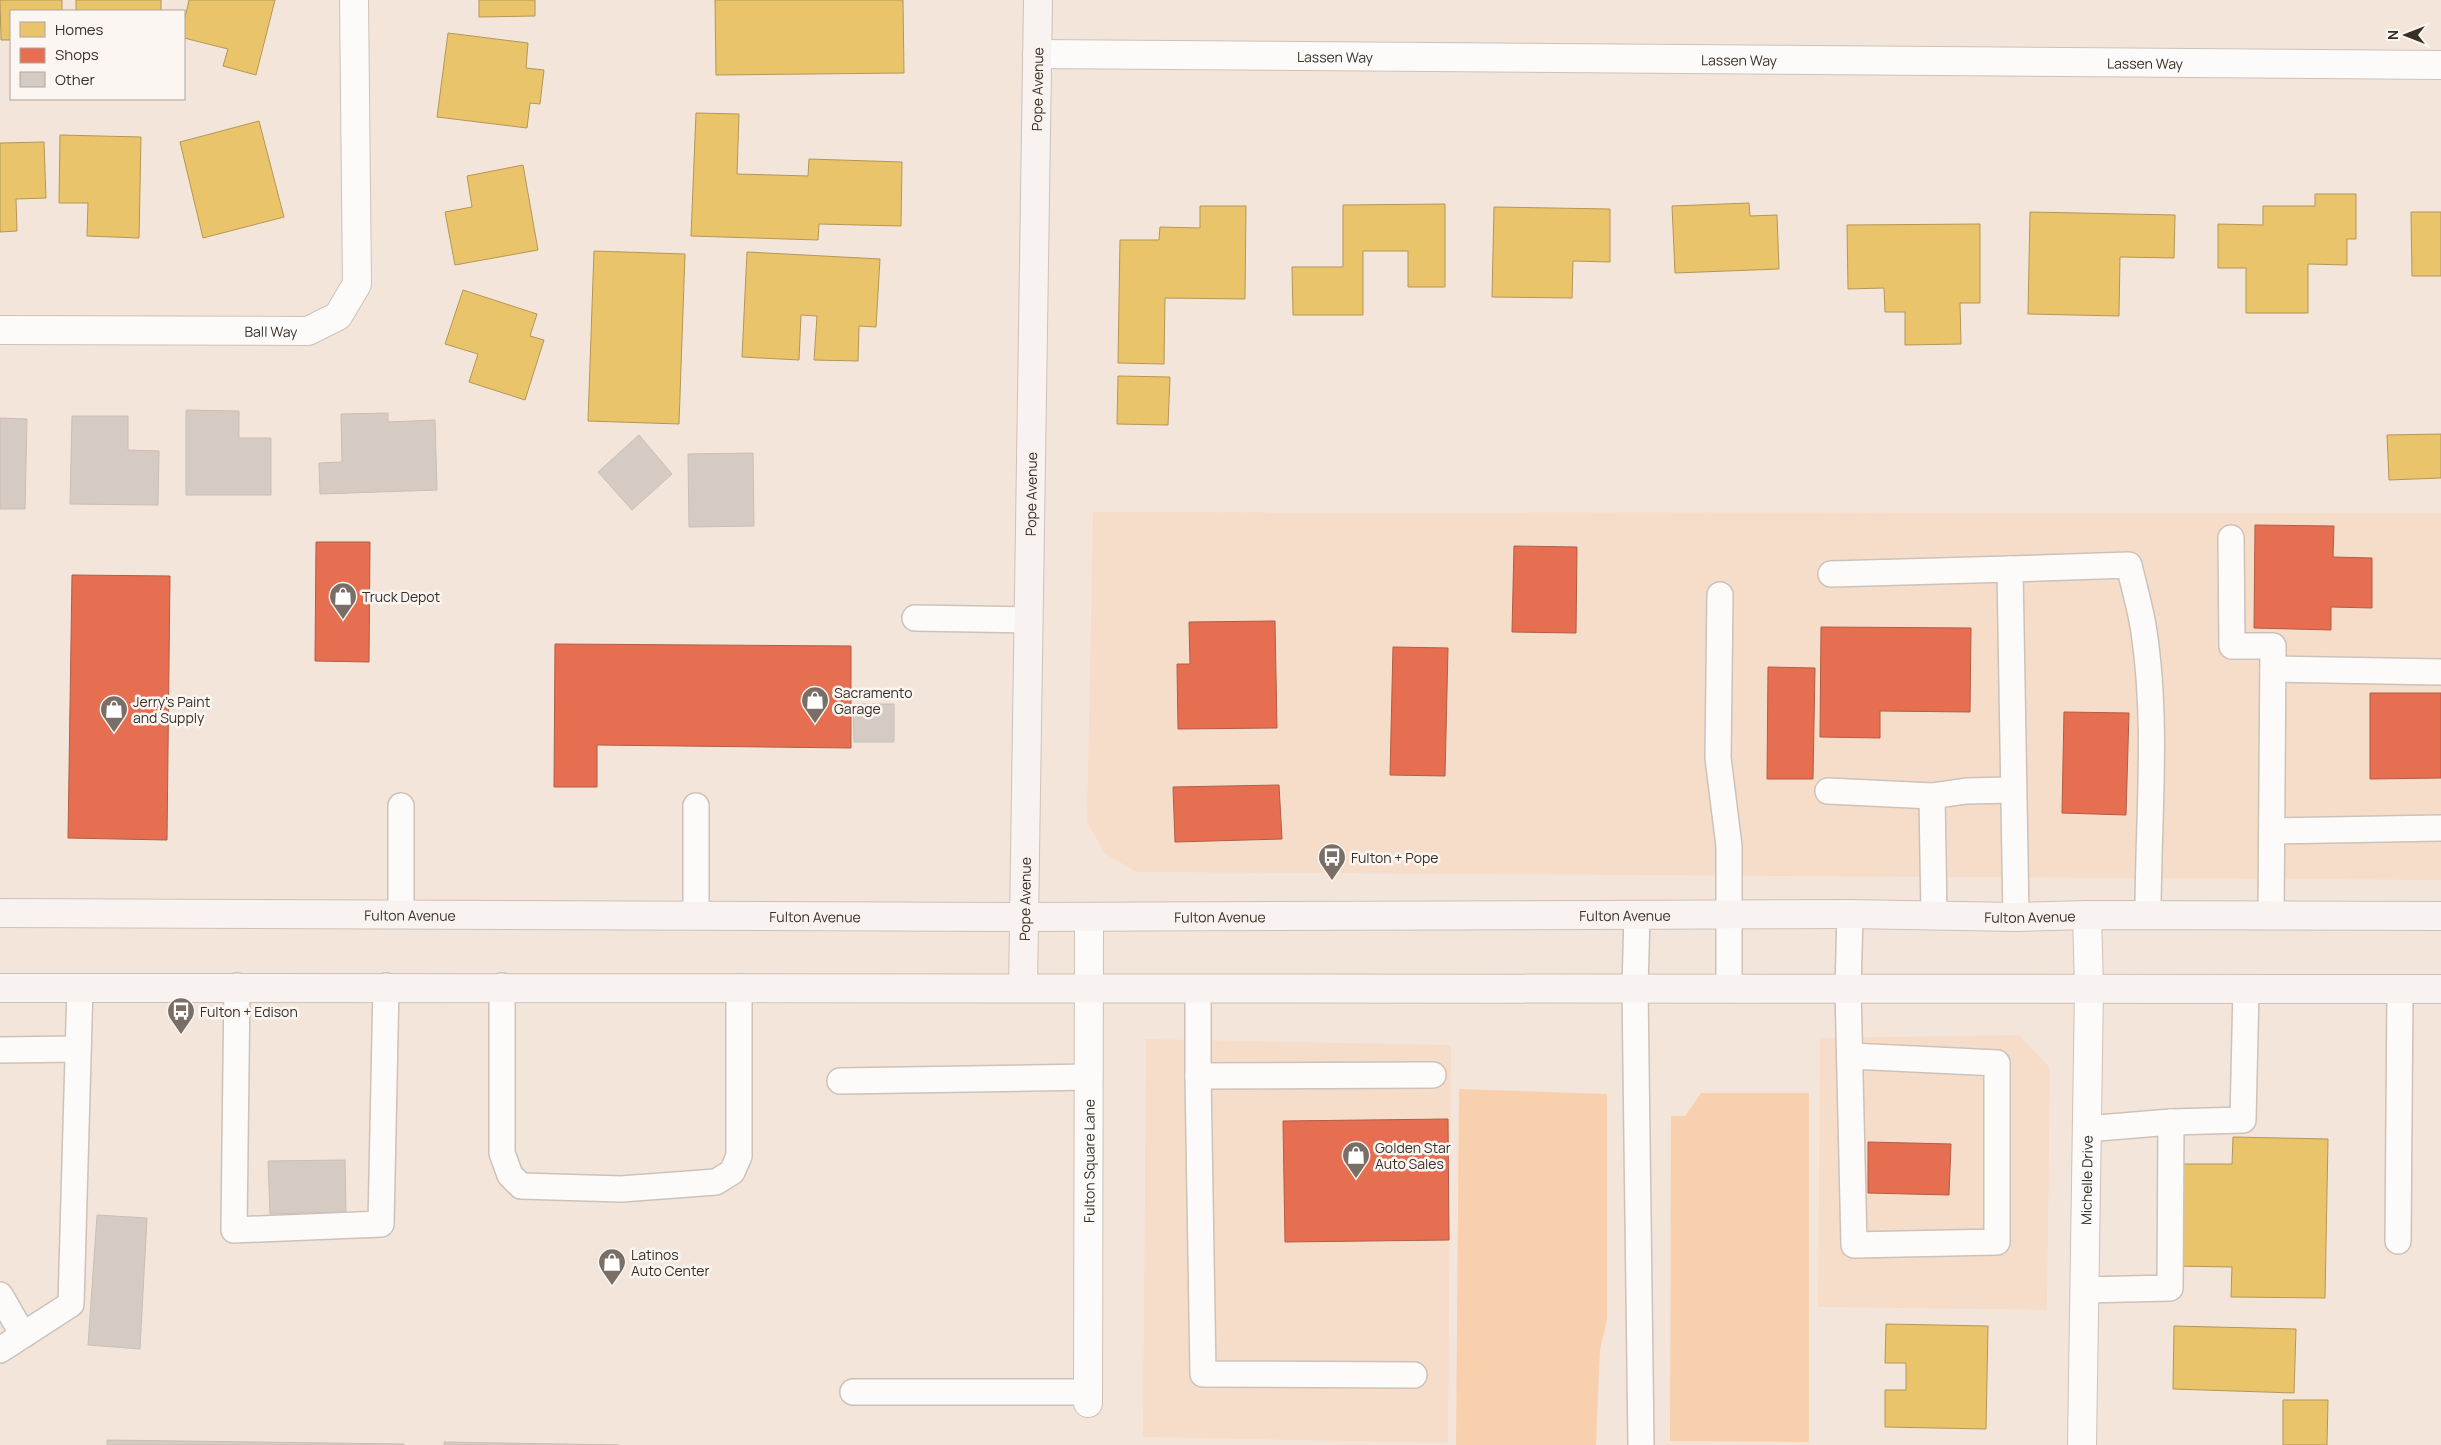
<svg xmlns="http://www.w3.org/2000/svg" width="2441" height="1445" viewBox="0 0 2441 1445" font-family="Manrope,sans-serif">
	<rect width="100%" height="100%" fill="#f4e5da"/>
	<g fill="#f6ddca">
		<path d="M1093 512 2441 513V880L1137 872 1105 854 1087 822Z"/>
		<path d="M2019 1035 2050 1068 2047 1310 1818 1307 1820 1038Z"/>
		<path d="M1146 1039 1451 1045 1448 1443 1143 1437Z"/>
	</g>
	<g fill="#f9d0ae">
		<path d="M1459 1089 1607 1094V1320L1600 1350 1596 1445H1456Z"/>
		<path d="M1701 1093H1809V1442L1670 1441 1671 1116H1685Z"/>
	</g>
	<g fill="#e9c46a" stroke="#b49756">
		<path d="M0 0H62V11H11V40H1Z"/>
		<rect x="76" y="0" width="85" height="11"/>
		<path d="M189 0H275L256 75 223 66 228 49 184 38V22Z"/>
		<path d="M479 0H535V16L479 17Z"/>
		<path d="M715 0H903L904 73 716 75Z"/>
		<path d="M448 33 528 43 526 68 544 70 540 104 530 103 527 128 437 117Z"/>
		<path d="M696 113 739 114 737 174 808 176 809 159 902 162 901 226 819 224 818 240 691 236Z"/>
		<path d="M259 121 284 217 203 238 180 142Z"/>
		<path d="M60 135 141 137 139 238 87 236 88 203H59Z"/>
		<path d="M44 142 46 198 16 199 17 231 0 232V143Z"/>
		<path d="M523 165 538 250 455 265 445 212 472 207 467 176Z"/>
		<path d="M2315 194H2356V239H2347V265L2308 264V313H2246V268H2218V224L2263 225V206H2315Z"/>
		<path d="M1749 203 1750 216 1777 215 1779 269 1675 273 1672 206Z"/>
		<path d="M1445 204V287H1408V251H1363V315H1293L1292 267H1343V205Z"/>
		<path d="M1200 206H1246L1245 299 1165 298 1164 364 1118 363 1120 240H1159L1160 227 1200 228Z"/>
		<path d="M1494 207 1610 209V262L1573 261 1572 298 1492 297Z"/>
		<path d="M2030 212 2175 215 2174 258 2120 257 2119 316 2028 314Z"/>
		<path d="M2411 212H2441V276H2412Z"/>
		<path d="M1980 224V303H1960L1961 344 1905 345V312H1885L1884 288 1848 289 1847 225Z"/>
		<path d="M594 251 685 254 679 424 588 421Z"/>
		<path d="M747 252 880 259 876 327 859 326 858 361 814 360 817 316 801 315 799 360 742 357Z"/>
		<path d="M463 290 537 314 530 336 544 340 525 400 469 382 478 354 445 344Z"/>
		<path d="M1118 376 1170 377 1168 425 1117 424Z"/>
		<path d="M2441 434V478L2389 480 2387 435Z"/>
		<path d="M2233 1137 2328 1139 2325 1298 2231 1297 2232 1267 2173 1266 2175 1164H2232Z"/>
		<path d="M1886 1324 1988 1326 1986 1429 1885 1427V1390H1906V1363H1885Z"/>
		<path d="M2174 1326 2296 1329 2294 1393 2173 1389Z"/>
		<path d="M2283 1400H2328L2327 1445H2283Z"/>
	</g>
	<g fill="#e76f51" stroke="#b25c44">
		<path d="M2255 525 2334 526 2333 557 2372 558V608L2331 607V630L2254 628Z"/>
		<path d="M316 542H370L369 662 315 661Z"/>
		<path d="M1514 546 1577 547 1576 633 1512 632Z"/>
		<path d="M72 575 170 576 167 840 68 838Z"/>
		<path d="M1275 621 1277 728 1178 729 1177 664H1190L1189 622Z"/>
		<path d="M1821 627 1971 628 1970 712 1880 711V738L1820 737Z"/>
		<path d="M555 644 851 646V748L597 745V787H554Z"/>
		<path d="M1393 647 1448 648 1445 776 1390 775Z"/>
		<path d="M1768 667 1815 668 1813 779H1767Z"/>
		<path d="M2370 693H2441V778L2370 779Z"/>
		<path d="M2064 712 2129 713 2126 815 2062 813Z"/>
		<path d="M1279 785 1282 839 1175 842 1173 787Z"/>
		<path d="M1448 1119 1449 1240 1285 1242 1283 1121Z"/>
		<path d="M1868 1142 1951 1144 1949 1195 1868 1193Z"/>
	</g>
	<g fill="#d6cbc2" stroke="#cabeb5">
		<path d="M186 410 239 411V438H271V495H186Z"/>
		<path d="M388 413V422L435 420 437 490 320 494 319 463 342 462 341 414Z"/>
		<path d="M72 416H128V450L159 451 158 505 70 504Z"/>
		<path d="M0 418 27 419 25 509H0Z"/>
		<path d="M639 435 672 474 632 510 598 472Z"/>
		<path d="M753 453 754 526 689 527 688 454Z"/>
		<path d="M853 704H894V742H854Z"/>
		<path d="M345 1160 346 1212 270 1214 268 1161Z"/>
		<path d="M97 1215 147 1218 140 1349 88 1345Z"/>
		<path d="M107 1440 404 1444V1445H107Z"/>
		<path d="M444 1442 619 1445H444Z"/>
	</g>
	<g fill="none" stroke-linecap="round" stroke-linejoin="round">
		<g stroke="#cdc2b9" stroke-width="28">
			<g id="lane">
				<path d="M2231 538 2232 646H2273L2271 915"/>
				<path d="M1831 574 2010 569"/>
				<path d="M1720 595 1718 758 1729 846V988"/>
				<path d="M915 618 1029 620"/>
				<path d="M2273 669 2441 672"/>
				<path d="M1828 791 1932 796"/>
				<path d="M401 806V915"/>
				<path d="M2272 831 2441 828"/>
				<path d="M1850 914 1848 989 1854 1245 1997 1242V1063L1851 1056"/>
				<path d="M1637 915 1635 988 1641 1445"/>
				<path d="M696 916V806"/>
				<path d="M1934 916 1932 796 1966 791 2012 790"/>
				<path d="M2016 917 2010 569 2129 565C2134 587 2141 610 2144 632 2158 724 2148 822 2148 915"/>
				<path d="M237 986 234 1230 381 1224 386 986"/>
				<path d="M502 986V1153L510 1175 521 1186 621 1189 716 1182 732 1172 739 1156V987"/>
				<path d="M1198 988V1076L1203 1374 1414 1375"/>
				<path d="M0 1050 77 1049"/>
				<path d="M1198 1076 1433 1075"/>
				<path d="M840 1081 1089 1077"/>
				<path d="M2086 1129 2171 1122"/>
				<path d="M2398 1241 2400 989"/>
				<path d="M2084 1290 2170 1288 2171 1122 2243 1120 2246 989"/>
				<path d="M0 1295 23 1335"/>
				<path d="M0 1350 71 1304 80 987"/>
				<path d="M853 1392H1088"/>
			</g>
		</g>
		<g stroke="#cdc2b9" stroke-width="30">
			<g id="street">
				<path id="s1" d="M1037 54 2441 65"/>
				<path id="s2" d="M0 330 308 331 338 316 357 284 354 0"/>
				<path id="s3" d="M1088 1403 1089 917"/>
				<path id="s4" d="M2082 1445 2089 988 2087 915"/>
			</g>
		</g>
		<g stroke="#cdc2b9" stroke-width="30">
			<g id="secondary">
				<path id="s5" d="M0 913 1024 917 1850 914 2016 917 2087 915 2441 916"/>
				<path d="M0 988 2441 989"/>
				<path id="s6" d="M1023 988 1038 0"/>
			</g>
		</g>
		<use href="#lane" stroke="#fdfbf9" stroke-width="25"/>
		<use href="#street" stroke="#fdfbf9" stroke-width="28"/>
		<use href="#secondary" stroke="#f8f3f0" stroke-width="28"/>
	</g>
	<defs>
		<g id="shop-pin" transform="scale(1.4375)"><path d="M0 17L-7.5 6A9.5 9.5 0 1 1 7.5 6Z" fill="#7a6f66" stroke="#fbf6f2"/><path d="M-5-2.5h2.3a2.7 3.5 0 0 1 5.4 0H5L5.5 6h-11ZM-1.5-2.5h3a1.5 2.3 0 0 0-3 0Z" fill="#fff"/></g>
		<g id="bus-pin" transform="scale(1.4375)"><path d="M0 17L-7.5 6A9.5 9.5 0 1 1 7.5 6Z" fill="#7a6f66" stroke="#fbf6f2"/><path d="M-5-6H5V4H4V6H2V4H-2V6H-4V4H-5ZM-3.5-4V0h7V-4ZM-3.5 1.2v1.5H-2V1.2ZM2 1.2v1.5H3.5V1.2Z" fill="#fff"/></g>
	</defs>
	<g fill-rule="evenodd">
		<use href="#shop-pin" x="343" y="596"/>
		<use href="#shop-pin" x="815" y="700"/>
		<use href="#shop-pin" x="114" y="709"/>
		<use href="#bus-pin" x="1332" y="857"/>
		<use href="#bus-pin" x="181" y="1011"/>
		<use href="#shop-pin" x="1356" y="1155"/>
		<use href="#shop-pin" x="612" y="1262"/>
	</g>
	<g text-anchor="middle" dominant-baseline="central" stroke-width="5" stroke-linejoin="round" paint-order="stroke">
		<g font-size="14" fill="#382f27" stroke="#fbf6f2">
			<text stroke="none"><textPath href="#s1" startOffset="298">Lassen Way</textPath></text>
			<text stroke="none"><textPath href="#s1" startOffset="702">Lassen Way</textPath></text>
			<text stroke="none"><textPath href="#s1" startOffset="1108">Lassen Way</textPath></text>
			<text stroke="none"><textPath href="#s6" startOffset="899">Pope Avenue</textPath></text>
			<text stroke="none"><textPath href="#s2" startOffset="271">Ball Way</textPath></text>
			<text stroke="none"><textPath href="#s6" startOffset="494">Pope Avenue</textPath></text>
			<text stroke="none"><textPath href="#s6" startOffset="89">Pope Avenue</textPath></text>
			<text stroke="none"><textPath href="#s5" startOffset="410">Fulton Avenue</textPath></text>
			<text stroke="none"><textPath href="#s5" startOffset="1625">Fulton Avenue</textPath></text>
			<text stroke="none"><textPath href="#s5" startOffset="815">Fulton Avenue</textPath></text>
			<text stroke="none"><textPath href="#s5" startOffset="2030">Fulton Avenue</textPath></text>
			<text stroke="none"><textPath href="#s5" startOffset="1220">Fulton Avenue</textPath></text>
			<text stroke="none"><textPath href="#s3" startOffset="242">Fulton Square Lane</textPath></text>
			<text stroke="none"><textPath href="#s4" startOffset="265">Michelle Drive</textPath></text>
		</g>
		<g font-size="14" fill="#382f27" stroke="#fbf6f2" text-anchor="start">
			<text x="362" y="596">Truck Depot</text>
			<text x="834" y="692">Sacramento<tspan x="834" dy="16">Garage</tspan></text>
			<text x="133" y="701">Jerry's Paint<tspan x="133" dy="16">and Supply</tspan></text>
			<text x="1351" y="857">Fulton + Pope</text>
			<text x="200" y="1011">Fulton + Edison</text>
			<text x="1375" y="1147">Golden Star<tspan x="1375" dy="16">Auto Sales</tspan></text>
			<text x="631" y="1254">Latinos<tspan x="631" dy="16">Auto Center</tspan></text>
		</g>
	</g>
	<rect x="10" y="10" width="175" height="90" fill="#fbf6f2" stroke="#ada6a1"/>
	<rect x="20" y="22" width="25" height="15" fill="#e9c46a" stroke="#ada6a1"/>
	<text x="55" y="35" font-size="15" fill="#382f27">Homes</text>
	<rect x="20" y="48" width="25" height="15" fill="#e76f51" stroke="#ada6a1"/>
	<text x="55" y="60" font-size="15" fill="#382f27">Shops</text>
	<rect x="20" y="72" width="25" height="15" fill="#d6cbc2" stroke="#ada6a1"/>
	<text x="55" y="85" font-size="15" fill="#382f27">Other</text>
	<g transform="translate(2406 35) rotate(270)" stroke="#fbf6f2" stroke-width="4" paint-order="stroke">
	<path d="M0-4L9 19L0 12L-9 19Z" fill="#382f27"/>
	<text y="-8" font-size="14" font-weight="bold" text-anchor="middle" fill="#382f27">N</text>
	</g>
</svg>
